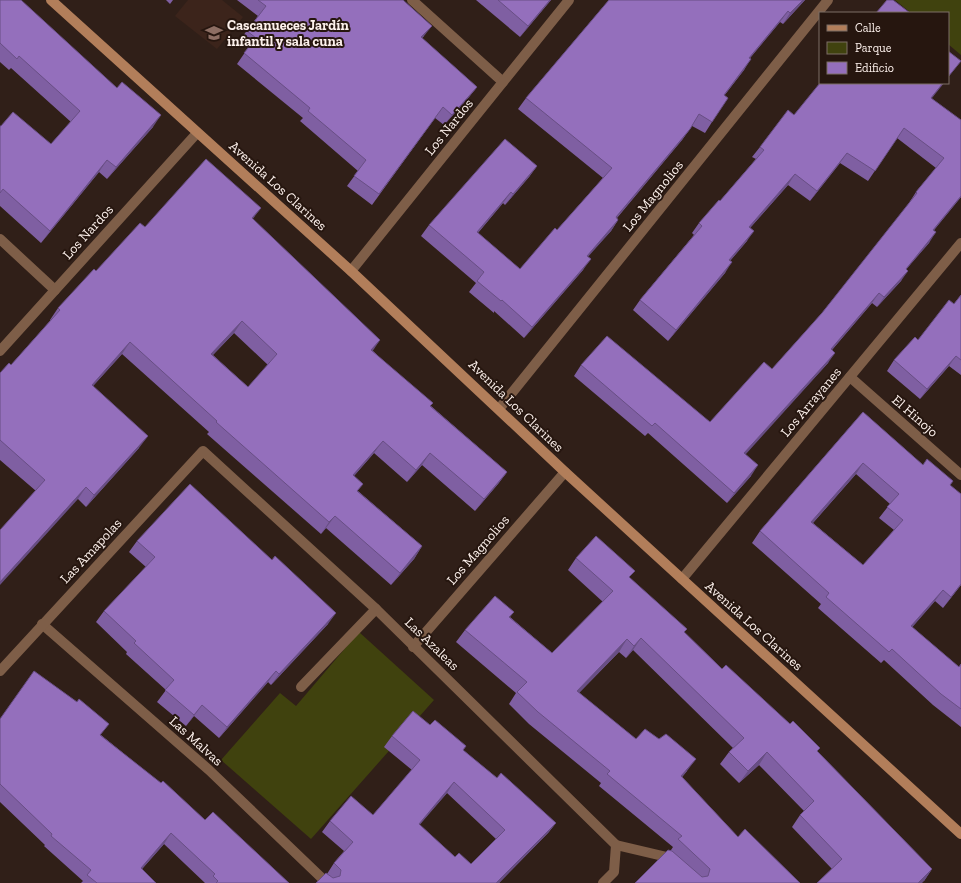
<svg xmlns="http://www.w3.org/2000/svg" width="961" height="883" viewBox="0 0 961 883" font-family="'Zilla Slab',serif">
	<rect width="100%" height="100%" fill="#301f18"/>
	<path fill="#3c241b" d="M188 0H222L243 17 217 49 175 16Z"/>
	<g fill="#40420e">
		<path d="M895 0H961V55L948 44V13H911Z"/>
		<path d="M359 632 434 700 311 839 221 760 280 693 296 706Z"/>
	</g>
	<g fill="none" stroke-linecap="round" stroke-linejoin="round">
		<path stroke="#7e5e48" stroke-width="10" d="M616 845 667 857 673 862"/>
		<g stroke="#7e5e48" stroke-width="10">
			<path d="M412 0 503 82"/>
			<path d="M0 239 55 290"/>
			<path d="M0 351 197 133"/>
			<path d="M850 377 961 475"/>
			<path d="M499 409 828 0"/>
			<path d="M682 579 961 243"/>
			<path d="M42 624 209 770 327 883"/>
			<path d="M413 647 565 472"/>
			<path d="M0 671 203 451 376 609 616 845 614 872 603 883"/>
			<path d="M301 687 376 609"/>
		</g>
		<path stroke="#7e5e48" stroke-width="10" d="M351 271 569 0"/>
		<path stroke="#b27e5a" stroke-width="10" d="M51 0 351 271 565 472 961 834"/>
	</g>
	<g fill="#7f5fa2" fill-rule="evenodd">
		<path d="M0 0 153 127 107 179 99 172 41 243 0 206V126L51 144 71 122 11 68 9 70 0 62Z"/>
		<path d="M166 0H173L170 4Z"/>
		<path d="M237 0H403L424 36 422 38 477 87 469 97 444 125 435 118 372 205 347 186 358 171 300 121 303 118 237 64 248 48 239 41 258 16Z"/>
		<path d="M476 0H551L520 37Z"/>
		<path d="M609 0H805L783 24 780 22 750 58 744 70 724 96 712 122 705 133 692 126 682 140 617 218 618 220 611 231 588 256 583 270 524 338 494 311V313L469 292 476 283 421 236 429 225 537 166 529 177 505 205 503 203 478 233 520 269 557 230 603 178 518 109 526 98Z"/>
		<path d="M932 98 961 197 934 230 929 243 906 269 901 281 877 307 872 303 832 350 828 363 745 454 751 476 727 503 648 433 645 436 574 376 581 365 710 422 772 369 822 313 910 203H909L916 192 936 168 897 138 868 181 840 163 810 201 788 185 750 228 747 241 730 261 725 273 668 341 633 310 640 300 694 235 692 233 699 223 720 201 756 159 752 157 760 147 794 115Z"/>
		<path d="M253 220 373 351 431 406 507 472 498 484 475 511 422 465 407 482 374 453 354 476 358 491 422 546 414 559 391 585 326 528 321 534 207 434 209 432 122 354 93 386 139 448 86 507 78 499 36 491 0 460V373L11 365 50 321V320L58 308 96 271 145 227ZM234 333 268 365 248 387 213 355Z"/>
		<path d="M961 295V375L949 366 920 399 887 371 894 360 918 340 954 304Z"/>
		<path d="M863 412 923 465 950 485 961 585 943 608 935 601 912 627 959 667 961 664V727L933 705 884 660 881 663 818 608 821 604 752 543 760 531ZM856 474 890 504 879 518 894 530 863 565 813 523Z"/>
		<path d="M137 541 328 624 271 685 268 682 219 738 194 716 186 726 157 702 166 690 126 654 127 652 96 622 104 611 146 567 129 552Z"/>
		<path d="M576 558 630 578 722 669 820 748 817 751 932 869 924 881 832 869 792 827 800 815 804 811 759 765 739 783 720 764 729 752 733 748 633 650 626 658 619 652 579 693 636 739 687 771 682 777 738 837 800 883H635L671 850 673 847 599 786 601 783 529 724 509 704 516 693 456 642 465 630 514 612 510 617 552 653 603 602 568 570Z"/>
		<path d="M77 702 101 735 205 820 289 883H205L164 844 142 869 156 883H81L83 881 44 846 45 845 0 802V719Z"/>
		<path d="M430 725 463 750 497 778 556 823 548 833 499 883H316L327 874 334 863 344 851 322 832 330 821 373 815 412 770 384 747 392 736ZM447 793 496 839 471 864 455 857 419 825Z"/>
	</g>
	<g fill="#684e84">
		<path d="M550 0H551L520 37 528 26Z"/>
		<path d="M803 0H805L783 24 790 13Z"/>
		<path d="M788 11 780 22 741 69 749 58Z"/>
		<path d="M432 26 424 36 414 48 421 37Z"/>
		<path d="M751 59 744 70 716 106 724 95Z"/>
		<path d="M943 83H944L924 108 931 98Z"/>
		<path d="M477 87 469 97 444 125 452 115Z"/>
		<path d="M161 115 153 127 107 179 116 167Z"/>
		<path d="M690 129 682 140 608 228 616 217Z"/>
		<path d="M847 153 840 163 810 201 817 191Z"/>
		<path d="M107 160 99 172 41 243 50 231Z"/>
		<path d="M537 166 529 177 505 205 513 194Z"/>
		<path d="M795 174 788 185 742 237 749 227Z"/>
		<path d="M511 192 503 203 469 243 477 232Z"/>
		<path d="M961 196V197L926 240 933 230Z"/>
		<path d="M261 208 252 220V218Z"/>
		<path d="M618 220 611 231 579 267 587 256Z"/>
		<path d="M754 231 747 241 722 270 729 260Z"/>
		<path d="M936 232 929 243 898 279 906 269Z"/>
		<path d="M591 259 583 270 524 338 532 327Z"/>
		<path d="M732 262 725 273 668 341 676 330Z"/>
		<path d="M908 271 901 281 877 307 884 297Z"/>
		<path d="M879 293 872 303 824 359 831 349Z"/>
		<path d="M242 321 234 333 202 366 211 354Z"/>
		<path d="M380 340 372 352 371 350Z"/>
		<path d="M130 342 122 354 83 397 92 385Z"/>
		<path d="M835 353 828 363 737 464 744 453Z"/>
		<path d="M956 356 949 366 920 399 927 389Z"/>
		<path d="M148 436 139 448 86 507 94 495Z"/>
		<path d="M383 441 374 453 344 487 353 475Z"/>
		<path d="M430 453 422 465 407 482 416 470Z"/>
		<path d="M863 463 856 474 803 534 811 522Z"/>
		<path d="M758 465 751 476 727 503 734 493Z"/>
		<path d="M507 472 498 484 475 511 484 499Z"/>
		<path d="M86 487 78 499 0 585V582Z"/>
		<path d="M335 516 326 528 321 534 329 522Z"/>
		<path d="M422 546 414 559 391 585 400 573Z"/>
		<path d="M961 584V585L943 608 951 597Z"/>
		<path d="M943 590 935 601 903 638 911 626Z"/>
		<path d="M336 613 328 624 271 685 279 674Z"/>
		<path d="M641 638 633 650 626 658 634 646Z"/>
		<path d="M627 639 619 652 569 703 577 691Z"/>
		<path d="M276 671 268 682 219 738 227 727Z"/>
		<path d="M202 705 194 716 186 726 194 715Z"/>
		<path d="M767 752 759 765 739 783 748 771Z"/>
		<path d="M696 759 687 771 673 788 681 776Z"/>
		<path d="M454 782 447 793 411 835 419 824Z"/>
		<path d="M556 823 548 833 499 883H496Z"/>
		<path d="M171 833 164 844 133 879 141 868Z"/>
		<path d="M932 869 924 881 922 883H918Z"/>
	</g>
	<g fill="#946fbc" stroke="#684e84" fill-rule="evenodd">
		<path d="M0 0H21L117 88 122 82 161 115 116 167 107 160 50 231 3 189 0 193V126H1L13 112 51 144 80 111 19 56 17 59 0 43Z"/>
		<path d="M258 0H403L432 26 421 37 477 87 452 115 443 107 379 194 354 176 366 160 308 111 310 108 244 53 256 38 247 31 266 6Z"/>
		<path d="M498 0H550L528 26Z"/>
		<path d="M609 0H803L790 13 788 11 749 58 751 59 724 95 728 98 712 122 699 114 690 129 616 217 618 220 587 256 591 259 532 327 502 300 501 301 477 281 484 272 429 225 505 139 537 166 513 194 511 192 477 232 520 269 555 228 557 230 612 168 526 98Z"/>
		<path d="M887 0H893L910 13H876Z"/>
		<path d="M948 51 961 61 948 77Z"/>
		<path d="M820 83H943L931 98 961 120V196L933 230 936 232 906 269 908 271 884 297 879 293 831 349 835 353 744 453 758 465 734 493 655 423 652 426 581 365 607 336 710 422 764 362 772 369 822 313 917 193 916 192 944 158 904 128 875 171 847 153 817 191 795 174 749 227 754 231 729 260 732 262 676 330 640 300 702 226 699 223 719 200 720 201 764 150 760 147 788 110 794 115Z"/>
		<path d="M206 159 261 208 252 218 380 340 371 350 433 403 430 406 507 472 484 499 430 453 416 470 383 441 353 475 363 484 357 491 422 546 400 573 335 516 329 522 216 422 217 421 130 342 92 385 148 436 94 495 86 487 0 582V530L45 480 0 440V373L9 363 11 365 60 310 58 308 94 269 96 271 140 223 145 227ZM242 321 277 354 248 387 211 354Z"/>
		<path d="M961 295V360L956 356 927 389 894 360 915 337 918 340 949 300 954 304Z"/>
		<path d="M863 412 923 465 927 459 953 481 950 485 961 494V584L951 597 943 590 911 626 959 667 961 664V709L941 694 892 649 889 652 826 597 829 593 760 531ZM863 463 899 494 887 507 903 520 863 565 811 522Z"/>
		<path d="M190 484 272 560 275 556 336 613 279 674 276 671 227 727 202 705 194 715 165 690 174 680 134 643 136 641 104 611 155 557 137 541Z"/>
		<path d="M596 536 635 571 629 577 687 629 684 632 722 669 726 665 790 724 793 721 820 748 817 751 932 869 918 883H817L842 859 800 815 814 801 767 752 748 771 729 752 744 738 641 638 634 646 627 639 577 691 636 739 645 729 659 739 666 734 696 759 681 776 738 837 745 829 800 883H635L668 850 672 851 702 877 708 876 710 869 678 839 682 836 607 774 610 771 538 712 517 692 527 682 465 630 495 596 514 612 509 617 552 653 613 591 576 558Z"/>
		<path d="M34 671 77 702 79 699 109 724 100 735 161 783 163 781 205 820 213 812 289 883H216L218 881 213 876 215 874 171 833 141 868 156 883H97L87 875 91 870 51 836 52 834 0 784V719Z"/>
		<path d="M413 711 430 725 435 720 466 746 463 750 497 778 501 773 556 823 496 883H316L326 873 333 878 340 876 341 870 334 863 353 842 330 821 351 796 373 815 420 760 392 736ZM454 782 505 830 471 864 459 853 455 857 419 824Z"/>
	</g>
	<defs>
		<g id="school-bare" transform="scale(1.38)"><path d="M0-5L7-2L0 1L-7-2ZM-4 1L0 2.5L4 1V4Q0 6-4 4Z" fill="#8d6e63" stroke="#26160f" stroke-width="2.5" paint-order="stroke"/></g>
	</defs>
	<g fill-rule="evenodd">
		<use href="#school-bare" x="214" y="33"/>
	</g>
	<g text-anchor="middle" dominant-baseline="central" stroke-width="4" stroke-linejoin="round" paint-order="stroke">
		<g font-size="14" font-weight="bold" fill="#fdf1ec" stroke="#26160f" text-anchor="start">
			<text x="227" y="25">Cascanueces Jardín<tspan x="227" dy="16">infantil y sala cuna</tspan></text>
		</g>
		<g font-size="14" fill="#fdf1ec" stroke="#26160f">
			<text transform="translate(449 127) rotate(-51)">Los Nardos</text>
			<text transform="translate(278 186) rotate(42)">Avenida Los Clarines</text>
			<text transform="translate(653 196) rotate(-51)">Los Magnolios</text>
			<text transform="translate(88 232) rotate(-48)">Los Nardos</text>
			<text transform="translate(811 402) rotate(-50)">Los Arrayanes</text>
			<text transform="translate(516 406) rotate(44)">Avenida Los Clarines</text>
			<text transform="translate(915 416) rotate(41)">El Hinojo</text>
			<text transform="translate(478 550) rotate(-49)">Los Magnolios</text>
			<text transform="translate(91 551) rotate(-47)">Las Amapolas</text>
			<text transform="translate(754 626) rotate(42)">Avenida Los Clarines</text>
			<text transform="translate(432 644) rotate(44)">Las Azaleas</text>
			<text transform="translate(196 741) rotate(42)">Las Malvas</text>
		</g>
	</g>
	<rect x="819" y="12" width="130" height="72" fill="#26160f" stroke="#7c6e67"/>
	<rect x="827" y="25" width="20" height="6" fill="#b27e5a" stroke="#7c6e67"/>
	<text x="855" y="32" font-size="12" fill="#fdf1ec">Calle</text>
	<rect x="827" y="42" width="20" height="12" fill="#40420e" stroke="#7c6e67"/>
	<text x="855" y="52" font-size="12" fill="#fdf1ec">Parque</text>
	<rect x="827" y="62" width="20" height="12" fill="#946fbc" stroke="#7c6e67"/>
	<text x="855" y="72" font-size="12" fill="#fdf1ec">Edificio</text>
</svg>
